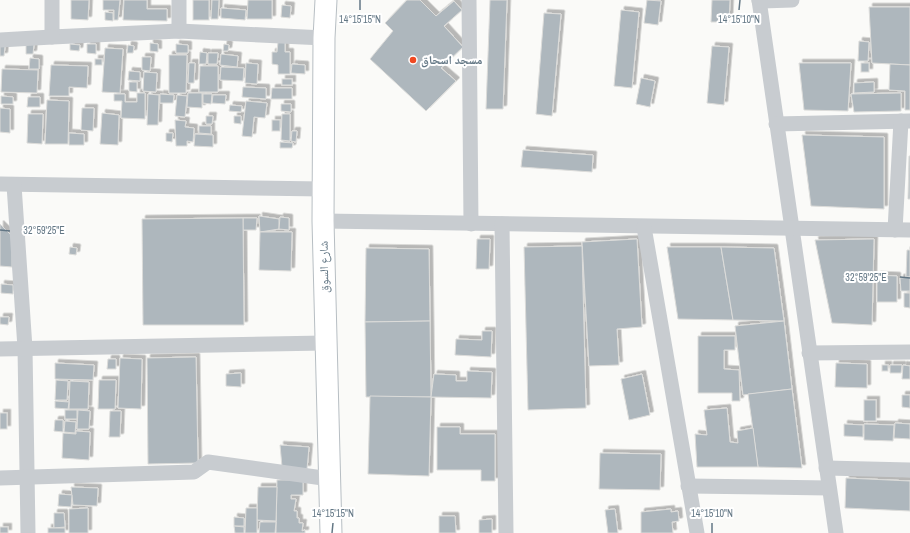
<svg xmlns="http://www.w3.org/2000/svg" width="910" height="533" viewBox="0 0 910 533" font-family="'Archivo Narrow','Noto Naskh Arabic',sans-serif">
	<defs>
		<filter id="shadow"><feDropShadow dx="3.5" dy="-3.5" stdDeviation="0" flood-color="#0004"/></filter>
	</defs>
	<rect width="100%" height="100%" fill="#fafaf8"/>
	<g fill="#aeb7bd" stroke="#dcdcda" filter="url(#shadow)">
		<path d="M71 0H89L88 20 71 19Z"/>
		<path d="M103 0H120L118 20H114V10H103Z"/>
		<path d="M124 0H147V9H167V21L123 20Z"/>
		<rect x="193" y="0" width="16" height="20"/>
		<path d="M212 0H219L218 19H211Z"/>
		<path d="M248 0H272V19H247Z"/>
		<path d="M407 0H420L436 16 454 1 462 10 444 26 463 47 441 68 456 81 426 111 370 59 393 31 385 23Z"/>
		<path d="M490 0H507L503 109H486Z"/>
		<path d="M647 0 661 1 658 25 644 23Z"/>
		<path d="M712 0H730L729 22H711Z"/>
		<path d="M282 5 291 6 290 18 281 17Z"/>
		<path d="M869 7H910V65L872 63Z"/>
		<path d="M221 8 246 10 245 20 221 18Z"/>
		<path d="M621 10 639 12 632 88 614 86Z"/>
		<path d="M105 12 113 13V21L105 20Z"/>
		<path d="M544 13 561 14 552 116 536 114Z"/>
		<path d="M859 41 869 42 868 61H858Z"/>
		<path d="M278 42H285V52H290V74H278V65L272 64V52H277Z"/>
		<path d="M26 43 34 44 33 54H26Z"/>
		<path d="M150 43 158 44V52L150 51Z"/>
		<path d="M70 44 80 45 79 51 70 50Z"/>
		<path d="M87 44H96V54L87 53Z"/>
		<path d="M176 44 188 45V53H176Z"/>
		<path d="M224 44 229 45 228 51H223Z"/>
		<path d="M128 45 134 46 133 53H127Z"/>
		<path d="M0 46H5L4 56H0Z"/>
		<path d="M712 46 729 47 724 105 707 103Z"/>
		<path d="M105 48 123 49 120 93 102 92Z"/>
		<path d="M200 52 207 53 206 64H199Z"/>
		<path d="M208 53H218L217 64H208Z"/>
		<path d="M221 54 238 56 237 67 220 65Z"/>
		<path d="M169 55H187L186 93H169Z"/>
		<path d="M142 57H151L150 71 142 70Z"/>
		<path d="M30 58 39 59V69H29Z"/>
		<rect x="95" y="59" width="7" height="6"/>
		<path d="M189 63H195L194 83H188Z"/>
		<path d="M246 63 258 64 257 84 245 83Z"/>
		<path d="M799 63H851L848 111 804 110Z"/>
		<rect x="861" y="63" width="8" height="9"/>
		<path d="M292 64 305 65V74L291 73Z"/>
		<path d="M890 64 910 65V110H905V91L889 90Z"/>
		<path d="M51 65 88 66 87 88 69 87V96H49Z"/>
		<path d="M200 66H218V92H199Z"/>
		<path d="M221 67 244 68 243 81 220 80Z"/>
		<path d="M2 69 38 70 37 93 1 92Z"/>
		<path d="M129 71 140 72V81L128 80Z"/>
		<path d="M144 72 157 73 156 92 143 91Z"/>
		<path d="M641 78 655 81 650 107 636 104Z"/>
		<rect x="282" y="79" width="10" height="6"/>
		<path d="M129 82H137V92L129 91Z"/>
		<path d="M874 82V92L854 93V83Z"/>
		<path d="M243 87 266 88V99L242 97Z"/>
		<path d="M272 88H292V99H271Z"/>
		<path d="M137 93H145V119L121 118 122 101H114V94H125V102H137Z"/>
		<path d="M188 93H202V108L187 107Z"/>
		<path d="M901 93V111L854 112 851 94Z"/>
		<path d="M148 94 159 95 158 125H147Z"/>
		<path d="M160 94 174 95 173 103H160Z"/>
		<path d="M203 94H212L211 104 203 103Z"/>
		<path d="M177 95 187 96 185 117 175 116Z"/>
		<path d="M213 95H226L225 104 212 103Z"/>
		<path d="M1 96 13 97V104H1Z"/>
		<path d="M28 97H40V107H27Z"/>
		<path d="M47 100 69 101 68 144H45Z"/>
		<path d="M246 101 267 103 265 118 254 117 252 137 242 136Z"/>
		<path d="M281 104H291V112L281 111Z"/>
		<path d="M230 105 242 106 241 112 229 111Z"/>
		<path d="M0 108 10 109V133L0 132Z"/>
		<path d="M82 108H94L93 131 81 130Z"/>
		<path d="M102 113 119 115 118 145 100 144Z"/>
		<path d="M28 114H43L42 144 27 143Z"/>
		<path d="M282 114H290V141L281 140Z"/>
		<path d="M206 116H213L212 124H206Z"/>
		<path d="M234 116H241V124L234 123Z"/>
		<path d="M175 120 186 121 185 127 194 128 193 142 187 141V146H176Z"/>
		<rect x="272" y="120" width="8" height="11"/>
		<path d="M199 126H211V134L199 133Z"/>
		<path d="M292 131H297L296 142 291 141Z"/>
		<path d="M69 133 84 134V145H69Z"/>
		<path d="M166 133H173L172 142 166 141Z"/>
		<path d="M195 134 213 135V147L194 146Z"/>
		<path d="M802 135 884 137V209L811 206Z"/>
		<path d="M280 142 293 143 292 148H280Z"/>
		<path d="M523 150 593 155 592 172 521 167Z"/>
		<path d="M909 156H910V199H908Z"/>
		<path d="M259 216 279 219V229L260 232Z"/>
		<path d="M280 217 289 218V230L279 229Z"/>
		<path d="M243 218H257L256 230H243Z"/>
		<path d="M243 218 244 325H143L142 219Z"/>
		<path d="M0 224 12 236V267L0 266Z"/>
		<path d="M260 232H292L291 271 259 270Z"/>
		<path d="M477 239H490L489 269H476Z"/>
		<path d="M637 239 642 327 617 329 619 365 589 366 582 242Z"/>
		<path d="M874 239 872 325 832 323 815 240Z"/>
		<path d="M582 246 586 408 528 410 524 247Z"/>
		<path d="M70 247 77 248 76 255 69 254Z"/>
		<path d="M667 247H721L733 320 678 319Z"/>
		<path d="M721 247 774 248 784 321 733 320Z"/>
		<path d="M366 248 429 249 430 321 365 322Z"/>
		<path d="M907 250H910V277H906Z"/>
		<path d="M877 275 897 276V302H877Z"/>
		<path d="M910 277V291H901L900 278Z"/>
		<path d="M1 284 13 285V294L1 293Z"/>
		<path d="M904 293H910V308L904 307Z"/>
		<path d="M0 317H9L8 325 0 324Z"/>
		<path d="M430 321 431 397H366L365 322Z"/>
		<path d="M784 321 792 389 743 395 735 326Z"/>
		<path d="M482 331H492L491 357 455 355 456 339 482 340Z"/>
		<path d="M698 336H735V350H724V369L739 370 740 401H732V393H698Z"/>
		<path d="M196 357 198 463 148 464 147 358Z"/>
		<path d="M120 358 142 359 141 409 118 408Z"/>
		<path d="M108 359H116V369H107Z"/>
		<path d="M55 363 94 365 93 380 55 379Z"/>
		<path d="M836 363 867 364V388L835 387Z"/>
		<rect x="882" y="365" width="6" height="6"/>
		<path d="M890 365H902L901 373H890Z"/>
		<path d="M903 365 910 366V379H902Z"/>
		<path d="M467 371 492 372 491 398 431 397 434 374 456 375V381H467Z"/>
		<path d="M241 373V387L226 386V374Z"/>
		<path d="M642 374 650 415 629 420 621 379Z"/>
		<path d="M56 380 68 381 67 400H55Z"/>
		<path d="M99 380H116L115 409H98Z"/>
		<path d="M70 381 89 382 88 409H69Z"/>
		<path d="M792 389 802 468 758 467 748 394Z"/>
		<path d="M902 395H910V408L902 407Z"/>
		<path d="M370 396 431 397 429 476 368 474Z"/>
		<rect x="864" y="400" width="12" height="21"/>
		<path d="M55 401 69 402 68 409 55 408Z"/>
		<path d="M727 408 730 442 738 443 737 431 753 428 758 467H697L695 434 707 435 704 410Z"/>
		<rect x="65" y="410" width="12" height="9"/>
		<path d="M78 410 90 411 89 429H77Z"/>
		<path d="M110 411H121L120 437H109Z"/>
		<rect x="0" y="413" width="7" height="16"/>
		<path d="M55 420H63V432L54 431Z"/>
		<path d="M65 421 76 422 75 433 64 432Z"/>
		<path d="M895 423 910 424V439L894 438Z"/>
		<path d="M844 424 863 425V437L844 436Z"/>
		<path d="M864 424 894 425 893 441 864 440Z"/>
		<path d="M437 427H460V434H495V481H481V470H437Z"/>
		<path d="M76 431 90 432 89 460 62 458 63 433 76 434Z"/>
		<path d="M280 445 309 447 307 469 282 467Z"/>
		<path d="M600 453 661 454 660 490 599 489Z"/>
		<path d="M846 478 910 481V511L845 508Z"/>
		<path d="M277 480H303V495H291V499H296L294 511H297V518H299V523H303L302 531 305 530V533H276Z"/>
		<path d="M71 487 98 488 97 506 73 505Z"/>
		<path d="M258 487H277L276 521 257 520Z"/>
		<path d="M59 494 72 495 71 507 58 506Z"/>
		<path d="M88 508V533H69V509Z"/>
		<path d="M246 508H257V533H245Z"/>
		<path d="M615 509 618 533H608L605 510Z"/>
		<path d="M671 509V512L678 511 679 521 672 522 673 533H641V512Z"/>
		<path d="M54 513H64L65 527 54 528Z"/>
		<path d="M439 516H455L456 533H439Z"/>
		<path d="M234 517 244 518V526H234Z"/>
		<path d="M492 519V533H479V520Z"/>
		<path d="M260 522H276L275 533H259Z"/>
		<path d="M234 526 244 527V533H235Z"/>
		<rect x="0" y="527" width="8" height="6"/>
		<rect x="48" y="528" width="17" height="5"/>
	</g>
	<g fill="none" stroke-linecap="round" stroke-linejoin="round">
		<g stroke="#b7bec3" stroke-width="23">
			<path id="secondary" d="M326 0 324 38 323 221 331 533"/>
		</g>
		<g stroke="#c8ccd0" stroke-width="15">
			<path d="M52 0V37L179 31 324 38"/>
			<path d="M469 0 471 224"/>
			<path d="M759 0 836 533"/>
			<path d="M759 1 792 0"/>
			<path d="M179 31V0"/>
			<path d="M0 40 52 37"/>
			<path d="M776 124 910 121"/>
			<path d="M0 184 323 189"/>
			<path d="M14 185 25 348 28 533"/>
			<path d="M323 221 910 230"/>
			<path d="M502 224 506 533"/>
			<path d="M644 227 697 533"/>
			<path d="M895 230 901 121"/>
			<path d="M0 349 325 343"/>
			<path d="M809 353 910 352"/>
			<path d="M826 468 910 470"/>
			<path d="M0 478 194 472 208 462 330 479"/>
			<path d="M688 486 829 488"/>
		</g>
		<use href="#secondary" stroke="#fff" stroke-width="21"/>
	</g>
	<path fill="none" stroke="#637785" stroke-width="1.5" d="M360 10V0M739 10 740 0M0 230 10 231M900 277 910 278M332 533 333 523M712 533V523"/>
	<circle fill="#f04922" stroke="#fff" stroke-width="1.5" cx="413" cy="60" r="4"/>
	<g text-anchor="middle" dominant-baseline="central" stroke-width="4" stroke-linejoin="round" paint-order="stroke">
		<g font-size="12" font-weight="bold" fill="#637785" stroke="#fff" text-anchor="start">
			<text x="421" y="60">مسجد اسحاق</text>
		</g>
		<g font-size="12" fill="#637785" stroke="#fff">
			<text transform="translate(324 267) rotate(-91)">شارع السوق</text>
		</g>
	</g>
	<g font-size="10" text-anchor="middle" fill="#637785" stroke="#fff" stroke-width="4" stroke-linejoin="round" paint-order="stroke">
		<text x="360" y="23">14°15'15"N</text>
		<text x="739" y="23">14°15'10"N</text>
		<text x="44" y="234">32°59'25"E</text>
		<text x="866" y="281">32°59'25"E</text>
		<text x="333" y="517">14°15'15"N</text>
		<text x="712" y="517">14°15'10"N</text>
	</g>
</svg>
